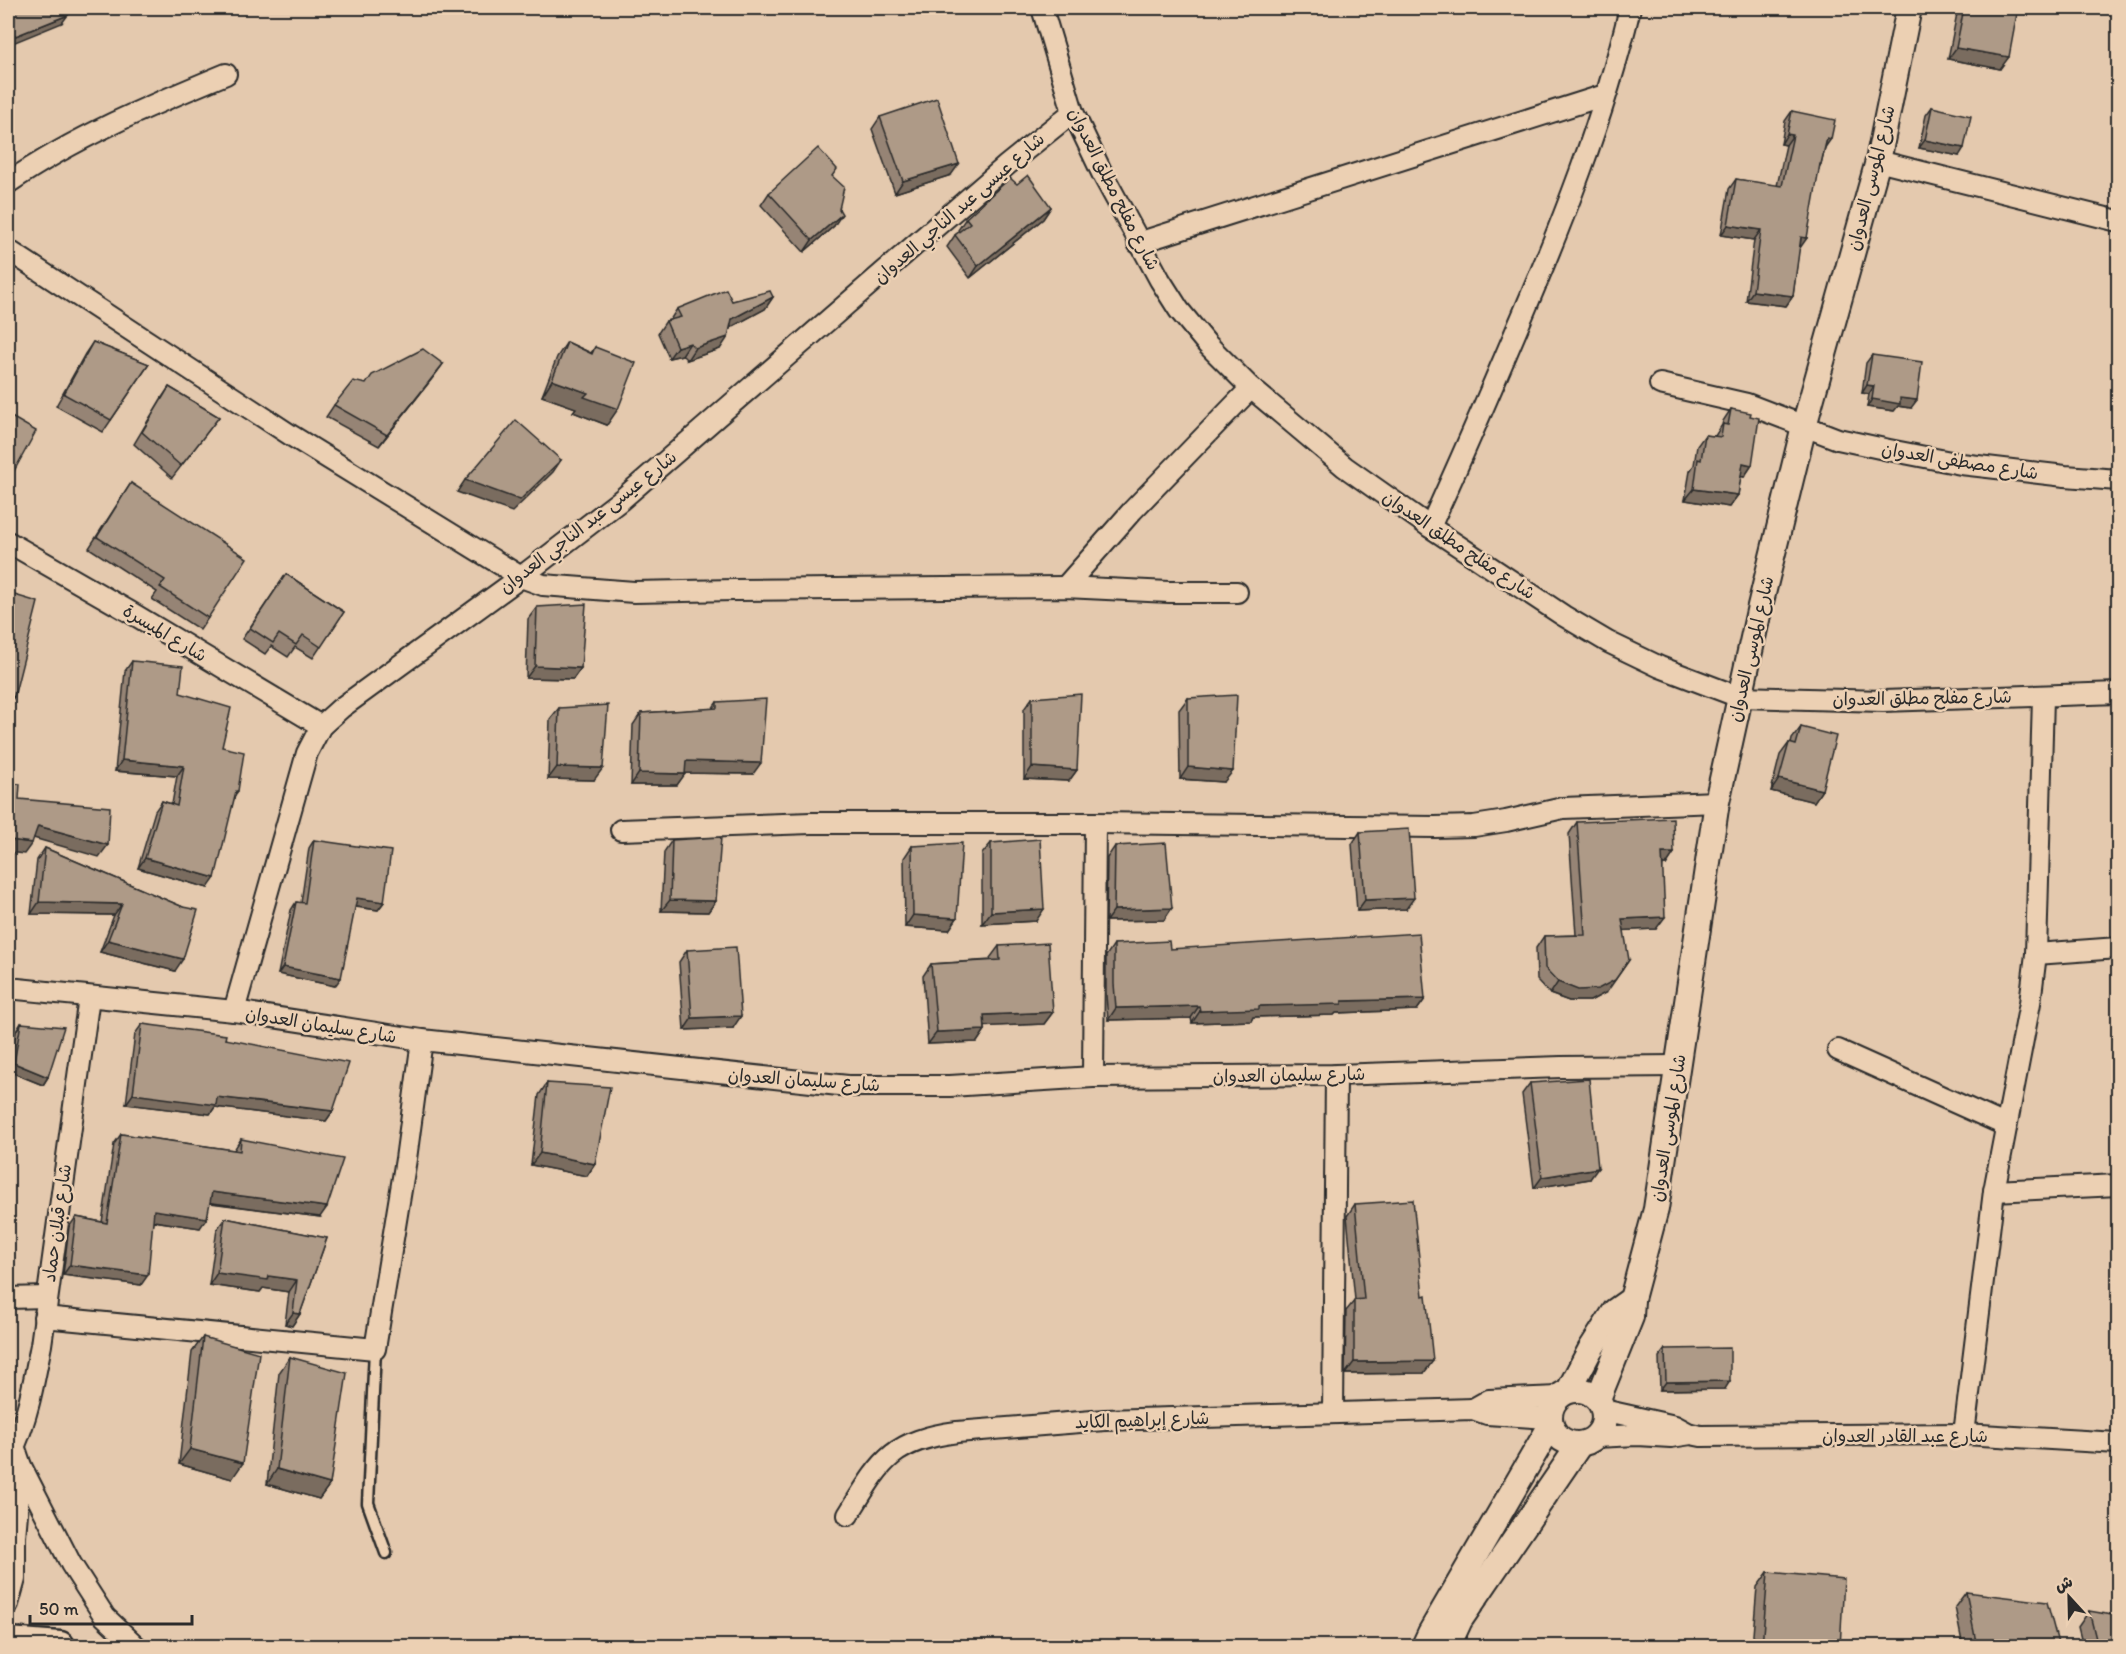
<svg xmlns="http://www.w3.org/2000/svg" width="2126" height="1654" viewBox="0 0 2126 1654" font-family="Itim,'Playpen Sans Arabic',sans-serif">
	<rect width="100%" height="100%" fill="#e4c9ae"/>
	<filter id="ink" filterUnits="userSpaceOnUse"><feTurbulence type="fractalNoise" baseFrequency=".0167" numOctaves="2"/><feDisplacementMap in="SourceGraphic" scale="12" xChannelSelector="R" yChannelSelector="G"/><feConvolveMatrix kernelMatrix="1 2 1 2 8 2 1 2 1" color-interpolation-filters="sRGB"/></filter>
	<g filter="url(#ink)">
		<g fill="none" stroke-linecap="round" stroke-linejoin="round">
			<g stroke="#2b2b2b" stroke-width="15">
				<path id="service" d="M375 1349 368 1503 386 1553"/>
			</g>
			<g stroke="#2b2b2b" stroke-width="24">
				<g id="minor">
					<path d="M1042 8 1073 112 1102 173 1160 280 1179 310 1207 344 1251 388 1345 467 1430 527 1564 616 1608 642 1660 667 1739 697 1883 701 2118 693"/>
					<path d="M1878 161 2118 221"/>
					<path d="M8 183C75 137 151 105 226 74"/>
					<path d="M1138 243 1605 95"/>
					<path d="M8 250 292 436 521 577 543 585 634 592 734 590 1065 587 1169 592H1237"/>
					<path d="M1660 384 1747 404 1838 439 1889 450 1961 464 2065 476 2118 480"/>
					<path d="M1430 527C1460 462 1488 397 1516 331 1561 226 1604 119 1630 8"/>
					<path d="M8 542 130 612 321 726"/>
					<path d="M1065 587 1132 511 1251 388"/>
					<path d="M621 830 811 823H1095L1435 827 1474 826 1506 821 1563 808 1717 802"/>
					<path d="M2036 954 2118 948"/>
					<path d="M8 988 234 1011 422 1040 848 1086H950L1093 1077 1336 1075 1561 1067 1677 1066"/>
					<path d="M234 1011 307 753 321 726 341 708 521 577 621 500 1007 165 1073 112"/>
					<path d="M1838 1050 2005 1125"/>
					<path d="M1093 1077 1095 823"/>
					<path d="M1994 1191 2118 1185"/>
					<path d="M8 1298 47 1297"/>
					<path d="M44 1317 375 1349 406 1159 422 1040"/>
					<path d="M1473 1409 1489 1400 1558 1397"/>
					<path d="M1603 1410 1675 1426 1688 1433"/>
					<path d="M1333 1413 1336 1075"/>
					<path d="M10 1434 21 1466 71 1564 105 1617 136 1646"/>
					<path d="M1964 1434 1994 1191 2030 1003 2036 954 2043 697"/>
					<path d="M1595 1437 1637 1435 1671 1437 1691 1434 1701 1436 1964 1434 2118 1443"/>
					<path d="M15 1445C29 1412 34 1380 41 1345L89 997"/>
					<path d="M848 1515C881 1462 890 1441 957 1432L1105 1420 1473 1409 1487 1414 1549 1418"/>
					<path d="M8 1604 15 1579V1537L21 1466"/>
				</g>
			</g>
			<g stroke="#2b2b2b" stroke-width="28">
				<g id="tertiary">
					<circle cx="1577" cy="1417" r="27"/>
					<path d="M1569 1390 1590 1350 1615 1311 1632 1299"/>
					<path d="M1598 1399 1631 1317 1632 1299 1656 1209 1717 802 1760 606 1804 426 1878 161 1909 8"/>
					<path d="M1424 1646 1430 1633 1551 1425"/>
					<path d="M1448 1646 1460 1620 1580 1444"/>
				</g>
			</g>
			<g stroke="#2b2b2b" stroke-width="33">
				<path id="secondary" d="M8 1642 60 1646"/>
			</g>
			<use href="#service" stroke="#ecd0b3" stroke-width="10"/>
			<use href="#minor" stroke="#ecd0b3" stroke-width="20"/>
			<use href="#tertiary" stroke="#ecd0b3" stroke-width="24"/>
			<use href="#secondary" stroke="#ecd0b3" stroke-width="28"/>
		</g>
		<g fill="#968474" stroke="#2b2b2b" stroke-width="1.5">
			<path d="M1958 8H2018L2000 69 1948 59Z"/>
			<path d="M1932 107 1959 156 1919 148 1926 115Z"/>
			<path d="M1792 111 1825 148 1821 164 1819 168 1799 248 1793 296 1786 306 1746 301 1754 240 1721 235 1729 189 1736 179 1777 186 1786 145 1781 144 1785 121Z"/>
			<path d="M880 117 951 175 895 193 872 129Z"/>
			<path d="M832 176 839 209 834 226 804 252 761 205 769 193Z"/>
			<path d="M1017 184 1051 207 1043 219 970 278 947 247 955 235 959 232 958 230 966 218Z"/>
			<path d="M773 297 765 309 731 327 720 349 687 360 682 355 669 358 658 333 666 321 670 320 677 309Z"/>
			<path d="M93 342 149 364 103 432 56 406 85 354Z"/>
			<path d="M567 342 591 353 595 347 607 425 573 412 576 408 542 396 557 357Z"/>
			<path d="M1872 355 1911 408 1898 406 1894 411 1867 407 1869 394 1862 393 1866 363Z"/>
			<path d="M443 364 379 446 326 417 334 405 366 384Z"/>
			<path d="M169 387 219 417 172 478 134 444 161 399Z"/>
			<path d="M1731 409 1750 416 1752 465 1744 477 1741 476 1738 495 1729 507 1685 500 1690 471 1694 465 1697 446 1705 435 1715 436 1722 425 1723 421Z"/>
			<path d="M131 483 208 618 200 630 152 599 157 592 89 548Z"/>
			<path d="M286 574 344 612 313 658 295 647 288 657 271 646 265 654 242 639Z"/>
			<path d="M537 607 581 668 573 679 526 678 528 619Z"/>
			<path d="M132 661 180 693 222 747 238 791 235 795 208 888 138 868 155 811 162 801 172 804 177 776 115 771 125 671Z"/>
			<path d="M1032 698 1077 770 1069 781 1024 779V709Z"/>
			<path d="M1188 698 1224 782 1180 779 1179 710Z"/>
			<path d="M717 702 753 774 685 773 677 785H631L633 725 641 713 712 709Z"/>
			<path d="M559 708 594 780 548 779 550 719Z"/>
			<path d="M1801 727 1822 790 1814 802 1771 791 1780 755 1789 743 1791 744 1792 739Z"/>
			<path d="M1577 822 1674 853 1666 865H1663L1656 929 1624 930 1607 992 1590 1001H1569L1550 994 1537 980 1536 948 1544 936 1576 935 1569 834Z"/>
			<path d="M1360 832 1406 909 1357 911 1352 844Z"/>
			<path d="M314 840 384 902 378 910 355 907 335 986 278 974 291 910 296 902 301 903 309 848Z"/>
			<path d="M672 840 716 901 708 912 661 911 664 852Z"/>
			<path d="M991 843 1036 921 982 924V854Z"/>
			<path d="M912 846 957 918 949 930 905 927 904 858Z"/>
			<path d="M1115 846 1164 920 1106 921 1107 858Z"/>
			<path d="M45 848 183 907 175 971 100 952 114 915 31 914 37 860Z"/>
			<path d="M1114 944 1170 949 1425 999 1417 1010 1336 1013 1334 1015 1253 1017 1251 1021 1192 1023 1191 1018 1108 1020 1106 995V956Z"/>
			<path d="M999 946 1053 1012 1044 1024 985 1026V1030L977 1042 928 1044 923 976 931 964 991 960 990 958Z"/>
			<path d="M687 950 733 1028 684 1030 679 962Z"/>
			<path d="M21 1023 48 1077 43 1085 8 1071 16 1031Z"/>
			<path d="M142 1024 225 1039 333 1111 326 1121 215 1107 210 1114 126 1104 135 1034Z"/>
			<path d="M547 1083 595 1164 587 1176 531 1165 539 1095Z"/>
			<path d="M1530 1083 1590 1179 1534 1188 1522 1094Z"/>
			<path d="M121 1134 234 1150 241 1139 320 1217 210 1203 200 1228 153 1221 141 1285 63 1275 69 1227 76 1217 102 1222 114 1144Z"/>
			<path d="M1355 1204 1423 1296 1424 1373 1345 1374 1346 1311 1355 1300 1347 1216Z"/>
			<path d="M225 1218 327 1238 300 1314 292 1326 285 1324 289 1292 263 1288 260 1292 209 1285 217 1229Z"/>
			<path d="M203 1337 232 1479 179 1464 192 1352Z"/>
			<path d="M1665 1349 1725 1389 1660 1390 1659 1357Z"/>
			<path d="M290 1357 330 1484 319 1499 267 1484 279 1373Z"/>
			<path d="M1768 1572 1840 1647H1752L1757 1587Z"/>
			<path d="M1966 1592 2059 1647H1963L1955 1607Z"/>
			<path d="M2089 1611 2118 1647H2083L2078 1627Z"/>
		</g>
		<g fill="#7a6c5e" stroke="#2b2b2b" stroke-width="1.5">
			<path d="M68 15 62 23 8 45V39Z"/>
			<path d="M1956 48 2009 57 2000 69 1948 59Z"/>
			<path d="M1787 134 1793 135 1786 145 1781 144Z"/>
			<path d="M1827 138 1831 139 1824 149Z"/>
			<path d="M1925 140 1964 148 1959 156 1919 148Z"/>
			<path d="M959 164 951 175 895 193 903 181Z"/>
			<path d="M1051 207 1043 219 970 278 978 266Z"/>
			<path d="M842 214 834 226 804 252 812 240Z"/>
			<path d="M1728 225 1761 230 1754 240 1721 235Z"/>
			<path d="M1801 237 1807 238 1800 248Z"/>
			<path d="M1753 291 1793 296 1786 306 1746 301Z"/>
			<path d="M773 297 765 309 724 331 732 319Z"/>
			<path d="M728 337 720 349 687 360 695 348Z"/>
			<path d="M690 343 682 355 669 358 677 347Z"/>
			<path d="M443 364 435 375 379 446 387 435Z"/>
			<path d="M552 380 588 393 618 409 607 425 573 412 576 408 542 396Z"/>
			<path d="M1867 385 1874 386 1869 394 1862 393Z"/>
			<path d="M1900 398 1917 400 1911 408 1898 406 1894 411 1867 407 1872 399Z"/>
			<path d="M561 460 553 472 512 512 457 492 465 480Z"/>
			<path d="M1743 463 1752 465 1744 477 1734 475Z"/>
			<path d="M1694 489 1738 495 1729 507 1685 500Z"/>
			<path d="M535 666 581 668 573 679 526 678Z"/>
			<path d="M8 695 14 697 8 706Z"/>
			<path d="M122 760 184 766 177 776 115 771Z"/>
			<path d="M686 761 761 763 753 774 678 773Z"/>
			<path d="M557 767 603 768 594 780 548 779Z"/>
			<path d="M1032 767 1077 770 1069 781 1024 779Z"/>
			<path d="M1188 767 1233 771 1224 782 1180 779Z"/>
			<path d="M639 773 685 774 677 785H631Z"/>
			<path d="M1779 779 1822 790 1814 802 1771 791Z"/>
			<path d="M38 826 108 845 99 857 30 837Z"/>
			<path d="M11 840 32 843 24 854 8 852Z"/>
			<path d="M1662 853H1674L1666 865H1654Z"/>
			<path d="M145 858 215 878 208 888 138 868Z"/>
			<path d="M357 898 384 902 378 910 351 906Z"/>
			<path d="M1414 898 1406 909 1357 911 1365 900Z"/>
			<path d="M670 900 716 901 708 912 661 911Z"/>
			<path d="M39 902 122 904 114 915 31 914Z"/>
			<path d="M1172 908 1164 920 1106 921 1114 910Z"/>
			<path d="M1044 909 1036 921 982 924 991 912Z"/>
			<path d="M913 915 957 918 949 930 905 927Z"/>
			<path d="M1665 917 1656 929 1613 931 1622 919Z"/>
			<path d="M108 940 183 959 175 971 100 952Z"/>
			<path d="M1629 960 1607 992 1590 1001H1569L1550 994 1558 982Z"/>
			<path d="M283 967 341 978 335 986 278 974Z"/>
			<path d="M1425 999 1417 1010 1336 1013 1334 1015 1253 1017 1251 1021 1192 1023 1200 1011 1259 1006 1342 1001Z"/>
			<path d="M1199 1006 1191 1018 1108 1020 1116 1008Z"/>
			<path d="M1053 1012 1044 1024 976 1027 984 1015Z"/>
			<path d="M741 1016 733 1028 684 1030 692 1018Z"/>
			<path d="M985 1030 977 1042 928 1044 937 1032Z"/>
			<path d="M14 1063 48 1077 43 1085 8 1071Z"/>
			<path d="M133 1094 217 1097 333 1111 326 1121 215 1107 210 1114 126 1104Z"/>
			<path d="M540 1153 595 1164 587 1176 531 1165Z"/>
			<path d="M1598 1168 1590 1179 1534 1188 1542 1177Z"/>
			<path d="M212 1192 327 1207 320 1217 205 1202Z"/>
			<path d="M154 1210 207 1218 200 1228 147 1220Z"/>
			<path d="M70 1265 148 1275 141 1285 63 1275Z"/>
			<path d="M217 1273 269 1276 297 1280 289 1292 263 1288 260 1292 209 1285Z"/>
			<path d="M293 1313 300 1314 292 1326 285 1324Z"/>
			<path d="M1433 1361 1424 1373 1345 1374 1354 1362Z"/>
			<path d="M1730 1381 1725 1389 1660 1390 1666 1382Z"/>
			<path d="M190 1449 243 1463 232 1479 179 1464Z"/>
			<path d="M277 1469 330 1484 319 1499 267 1484Z"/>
		</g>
		<g fill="#ae9a87" stroke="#2b2b2b" stroke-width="1.5">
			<path d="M8 8H65L68 15 8 39Z"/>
			<path d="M1964 8H2018L2009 57 1956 48Z"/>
			<path d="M937 98 959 164 903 181 880 117Z"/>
			<path d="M1932 107 1971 116 1964 148 1925 140Z"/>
			<path d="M1792 111 1835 120 1831 139 1827 138 1821 164H1820L1807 238 1801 237 1793 296 1753 291 1761 230 1728 225 1736 179 1782 186 1793 135 1787 134Z"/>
			<path d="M818 148 837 169 832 176 844 187 839 209 842 214 812 240 769 193Z"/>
			<path d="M1028 175 1051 207 978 266 955 235 970 223 966 218 1010 178 1017 184Z"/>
			<path d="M726 289 732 301 770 291 773 297 732 319 728 337 695 348 690 343 677 347 666 321 681 317 677 309Z"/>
			<path d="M93 342 149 364 111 420 64 394Z"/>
			<path d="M567 342 592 354 595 347 636 363 618 409 584 397 588 393 552 380Z"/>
			<path d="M423 349 443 364 387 435 334 405 353 381 366 384 372 375Z"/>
			<path d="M1872 355 1922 362 1917 400 1900 398V404L1872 399 1874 386 1867 385Z"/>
			<path d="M169 387 219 417 181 466 142 432Z"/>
			<path d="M1731 409 1751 413 1750 416 1759 418 1752 465 1743 463 1738 495 1694 489 1698 459 1701 460 1705 435 1721 437 1723 424 1728 425Z"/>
			<path d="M8 415 36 431 8 482Z"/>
			<path d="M516 420 561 460 520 500 465 480Z"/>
			<path d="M131 483 247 558 208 618 160 587 165 580 97 537Z"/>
			<path d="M286 574 344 612 321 647 303 635 296 645 279 634 273 643 250 628Z"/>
			<path d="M8 593 38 602 14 697 8 695Z"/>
			<path d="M586 604 581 668 535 666 537 607Z"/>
			<path d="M132 661 183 666 180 693 231 708 222 747 244 752 238 791H236L215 878 145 858 162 801 177 806 184 766 122 760Z"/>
			<path d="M1081 694 1077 770 1032 767V698Z"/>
			<path d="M1237 695 1233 771 1188 767V698Z"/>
			<path d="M766 699 761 763 686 761 685 774 639 773 641 713 717 708V702Z"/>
			<path d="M608 705 603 768 557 767 559 708Z"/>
			<path d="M1801 727 1836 736 1822 790 1779 779 1789 743 1796 745Z"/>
			<path d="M8 783 20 784 19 799 110 807 108 845 38 826 32 843 11 840 8 898Z"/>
			<path d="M1673 818 1674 853H1662L1665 917 1622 919 1629 960 1615 980 1598 989 1578 990 1558 982 1545 968 1544 936 1585 935 1577 822Z"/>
			<path d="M1409 829 1414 898 1365 900 1360 832Z"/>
			<path d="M721 837 716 901 670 900 672 840Z"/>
			<path d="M1040 839 1044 909 991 912V843Z"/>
			<path d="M314 840 391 851 384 902 357 898 341 978 283 967 296 902 305 903Z"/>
			<path d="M962 843 957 918 913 915 912 846Z"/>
			<path d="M1166 843 1172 908 1114 910 1115 846Z"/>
			<path d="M45 848 183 907 198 910 183 959 108 940 122 904 39 902Z"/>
			<path d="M1419 933 1425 999 1342 1001V1004L1259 1006V1009L1200 1011 1199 1006 1116 1008 1114 984V944L1169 941 1170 949Z"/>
			<path d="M1048 943 1053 1012 984 1015 985 1030 937 1032 931 964 1000 960 999 946Z"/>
			<path d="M736 947 741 1016 692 1018 687 950Z"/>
			<path d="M21 1023 64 1027 48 1077 14 1063Z"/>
			<path d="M142 1024 226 1035 225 1039 349 1063 333 1111 217 1097 216 1105 133 1094Z"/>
			<path d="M1589 1079 1598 1168 1542 1177 1530 1083Z"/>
			<path d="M547 1083 610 1087 595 1164 540 1153Z"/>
			<path d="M121 1134 240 1151 241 1139 343 1159 327 1207 212 1192 207 1218 154 1210 148 1275 70 1265 76 1217 107 1223Z"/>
			<path d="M1413 1200 1423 1296 1426 1295 1433 1361 1354 1362V1300L1364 1299 1355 1204Z"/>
			<path d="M225 1218 327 1238 300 1314 293 1313 297 1280 269 1276 268 1280 217 1273Z"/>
			<path d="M203 1337 259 1353 243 1463 190 1449Z"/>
			<path d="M1730 1348V1381L1666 1382 1665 1349Z"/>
			<path d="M290 1357 347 1373 330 1484 277 1469Z"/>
			<path d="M1768 1572 1844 1579 1840 1647H1762Z"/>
			<path d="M1966 1592 2047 1602 2059 1647H1977Z"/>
			<path d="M2089 1611 2118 1616V1647H2098Z"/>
		</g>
	</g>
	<g text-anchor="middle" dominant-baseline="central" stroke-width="5" stroke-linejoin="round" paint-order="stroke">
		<g font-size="18" fill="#2b2b2b" stroke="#ecd0b3">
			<text transform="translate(1871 178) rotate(-76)">شارع الموسى العدوان</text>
			<text transform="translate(1114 189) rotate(63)">شارع مفلح مطلق العدوان</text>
			<text transform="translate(959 208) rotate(-41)">شارع عيسى عبد الناجي العدوان</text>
			<text transform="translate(1960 461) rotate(9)">شارع مصطفى العدوان</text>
			<text transform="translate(588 522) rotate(-38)">شارع عيسى عبد الناجي العدوان</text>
			<text transform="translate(1459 545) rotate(34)">شارع مفلح مطلق العدوان</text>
			<text transform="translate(165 633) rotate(31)">شارع الميسرة</text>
			<text transform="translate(1751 649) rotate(-77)">شارع الموسى العدوان</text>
			<text transform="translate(1922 698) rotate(-1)">شارع مفلح مطلق العدوان</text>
			<text transform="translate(321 1025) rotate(9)">شارع سليمان العدوان</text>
			<text transform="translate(1289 1075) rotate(-1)">شارع سليمان العدوان</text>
			<text transform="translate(804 1080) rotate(4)">شارع سليمان العدوان</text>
			<text transform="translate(1668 1128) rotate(-81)">شارع الموسى العدوان</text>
			<text transform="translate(57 1223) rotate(-82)">شارع قبلان حماد</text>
			<text transform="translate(1142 1420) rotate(-2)">شارع إبراهيم الكايد</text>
			<text x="1905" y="1436">شارع عبد القادر العدوان</text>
		</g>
	</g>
	<rect width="2126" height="1654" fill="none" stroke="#ecd0b3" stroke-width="30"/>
	<rect x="15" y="15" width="2096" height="1624" fill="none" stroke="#2b2b2b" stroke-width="2" filter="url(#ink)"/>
	<g transform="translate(2069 1597) rotate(338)" stroke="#ecd0b3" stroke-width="4.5" paint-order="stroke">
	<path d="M0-4.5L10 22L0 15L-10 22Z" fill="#2b2b2b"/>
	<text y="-9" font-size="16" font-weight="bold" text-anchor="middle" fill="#2b2b2b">ش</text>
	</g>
	<path d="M30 1615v9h162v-9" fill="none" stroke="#2b2b2b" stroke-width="3"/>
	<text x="39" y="1615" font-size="18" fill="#2b2b2b" stroke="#ecd0b3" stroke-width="4.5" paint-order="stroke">50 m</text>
</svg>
